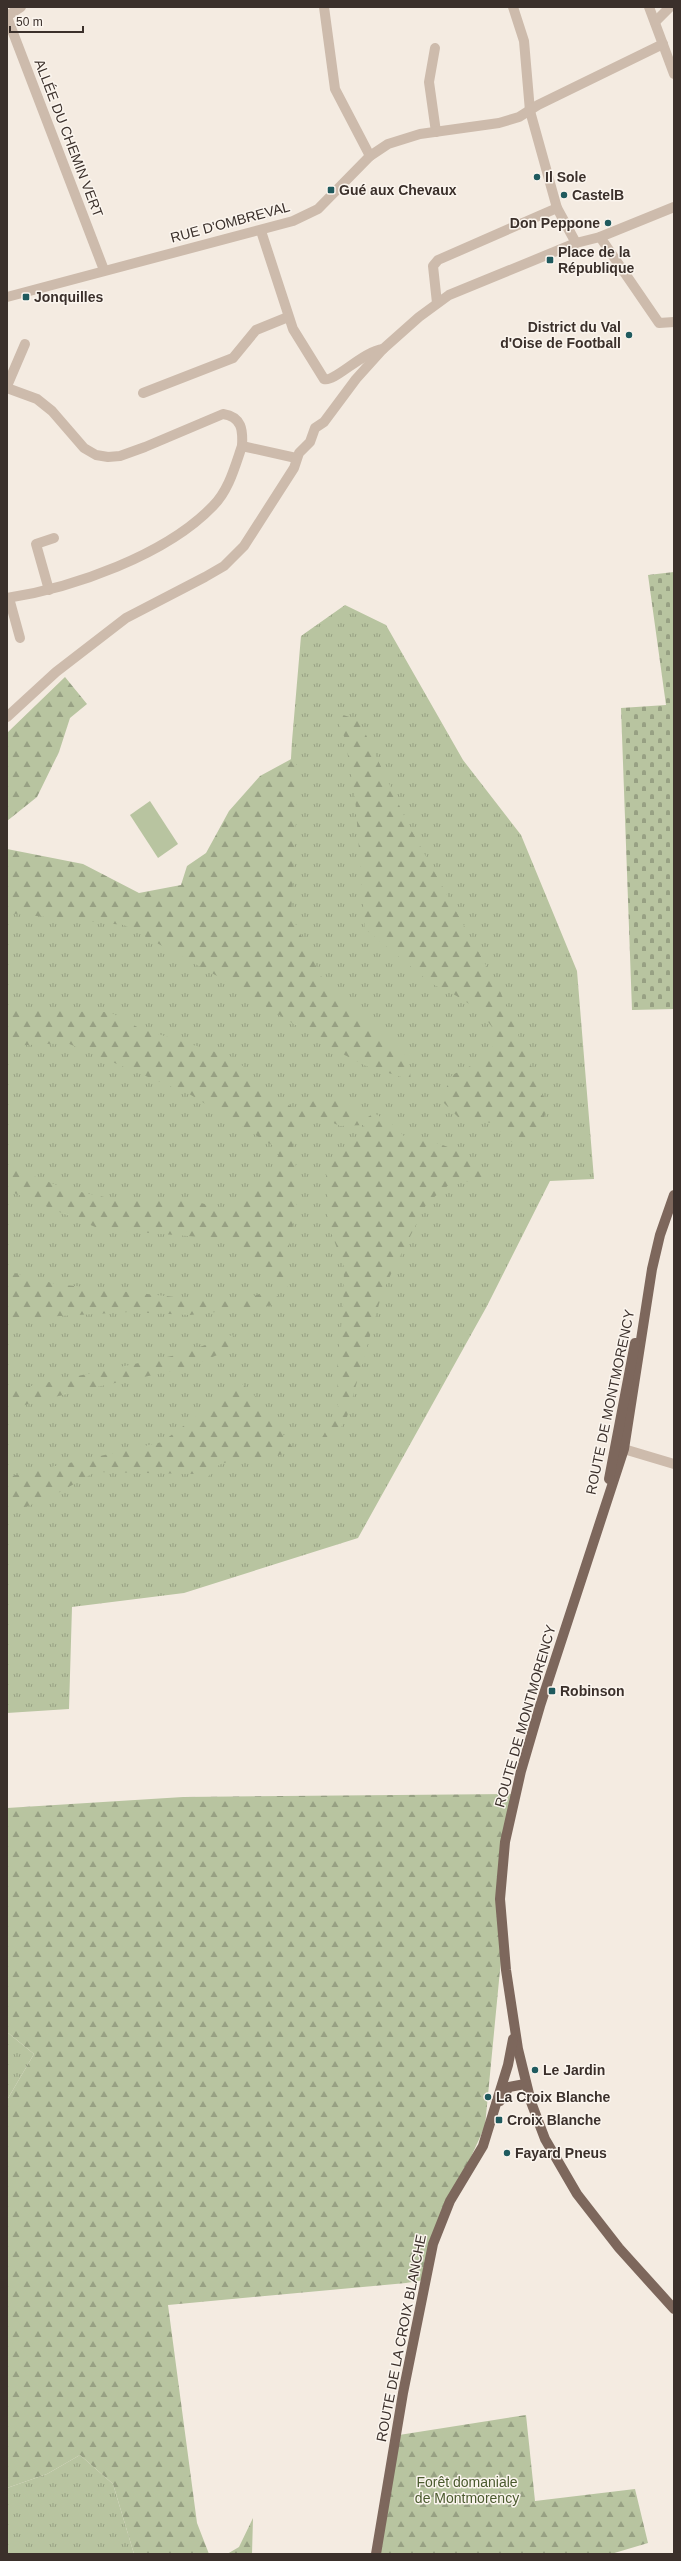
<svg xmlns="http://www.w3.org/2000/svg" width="681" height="2561" viewBox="0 0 681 2561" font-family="Arial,sans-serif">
	<defs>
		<pattern id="grass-tufts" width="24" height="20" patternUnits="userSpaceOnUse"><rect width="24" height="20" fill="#b8c4a0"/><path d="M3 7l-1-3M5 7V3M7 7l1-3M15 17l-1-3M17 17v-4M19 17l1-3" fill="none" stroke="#97a083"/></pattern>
		<pattern id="forest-firs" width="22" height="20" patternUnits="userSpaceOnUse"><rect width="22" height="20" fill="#b8c4a0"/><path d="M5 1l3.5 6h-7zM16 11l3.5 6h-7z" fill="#97a083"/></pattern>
		<pattern id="cemetery-stones" width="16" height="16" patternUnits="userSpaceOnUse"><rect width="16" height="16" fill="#b8c4a0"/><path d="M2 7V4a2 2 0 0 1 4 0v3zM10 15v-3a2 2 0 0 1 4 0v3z" fill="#97a083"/></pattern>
	</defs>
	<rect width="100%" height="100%" fill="#f4ebe1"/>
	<g fill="url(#grass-tufts)">
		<path d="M345 605 386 625 463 760 521 835 577 971 594 1179 550 1181 487 1306 358 1538 184 1593 72 1607 69 1709 7 1713V872L201 933 284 878 292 741 301 636Z"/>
		<path d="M7 2032 34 2054 7 2100Z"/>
		<path d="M80 2455 113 2484 134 2554H7V2488L47 2474Z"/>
	</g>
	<g fill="url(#forest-firs)">
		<path d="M65 677 87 704 70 718 59 752 37 797 7 821V733Z"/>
		<path d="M340 714 359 720 408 824 500 991 548 1107 536 1137 516 1146 492 1123 460 1119 441 1100 452 1075 493 1055 492 1027 479 1010 455 995 432 984 365 929 355 797 345 739 339 724Z"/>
		<path d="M295 757 298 780 291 915 326 986 408 1057 411 1080 366 1066 335 1050 219 977 124 925 7 913V849L83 864 139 893 181 885 187 866 206 853 229 811 260 776Z"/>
		<path d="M7 1007 52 1011 110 1012 139 1028 235 1058 265 1089 293 1108 325 1097 356 1108 365 1119 374 1113 392 1124 405 1137C438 1140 468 1151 488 1178L473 1183 456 1179 427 1203 383 1290 347 1417 326 1453 320 1441 338 1410 337 1369 343 1308 344 1267 328 1224 326 1172 339 1153 365 1132 364 1125 340 1126 318 1116 301 1126 293 1145 299 1190 286 1264 288 1292 265 1277 242 1250 225 1239 100 1229 7 1190V1166L67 1189 118 1200H191L225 1210 271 1174 280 1150 191 1095 67 1043 7 1046Z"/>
		<path d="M7 1271 56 1284 193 1299 235 1302 272 1290 284 1304 190 1315 129 1312 43 1317H7Z"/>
		<path d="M232 1335 239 1342C203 1369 145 1376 101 1386 69 1393 38 1401 7 1410V1391L181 1354Z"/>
		<path d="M241 1383 255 1396 293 1448C277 1462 242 1456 221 1464 216 1466 210 1475 206 1479L197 1474 95 1472 51 1497 7 1514V1477L162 1442Z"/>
		<path d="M516 1794 501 1871 503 1939 485 2126 437 2232 424 2280 406 2283 168 2305 197 2523 209 2554H134L113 2484 80 2455 47 2474 7 2488V2100L34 2054 7 2032V1808L183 1797Z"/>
		<path d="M526 2415 535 2501 635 2489 648 2543 611 2554H377L399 2435Z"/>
		<path d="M253 2518 252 2554H227L239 2547Z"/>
	</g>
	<path fill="url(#cemetery-stones)" d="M674 572V1009L632 1010 621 708 666 705 648 575Z"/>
	<path fill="#b8c4a0" d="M150 801 178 844 158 858 130 815Z"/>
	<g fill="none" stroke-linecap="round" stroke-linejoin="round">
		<g stroke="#cdbbac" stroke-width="10">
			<path d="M324 7 335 89 370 156"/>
			<path d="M513 7 524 41 530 111 557 208 576 243"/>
			<path d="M649 7 674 74"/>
			<path d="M7 16 21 7"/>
			<path d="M7 17 104 270"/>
			<path d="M655 22 670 7"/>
			<path d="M435 48 429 82 436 132"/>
			<path d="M261 231 293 329 324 379C334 383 363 351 383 349"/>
			<path d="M600 237 659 323 674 322"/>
			<path d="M7 297 293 221 318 209 370 156 388 144 420 134 499 123 519 117 538 105 663 44"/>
			<path d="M437 303 433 266 438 260 557 208"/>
			<path d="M7 386 25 344"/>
			<path d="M7 388 37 399 52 411 84 448 96 455 108 457 120 456 145 447 223 414C242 417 243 430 242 446L296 458"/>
			<path d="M143 393 233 358 256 330 288 317"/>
			<path d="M49 590 36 544 54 538"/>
			<path d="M7 598C73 588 166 555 213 506 229 490 235 466 242 446"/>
			<path d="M9 598 20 638"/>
			<path d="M7 717 56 672 126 618 205 577 224 566 244 546 294 468 299 453 310 442 315 428 324 422 356 379 383 349 419 317 449 295 576 243 600 237 674 207"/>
			<path d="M617 1447 674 1464"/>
		</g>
		<g stroke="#7d675c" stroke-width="10">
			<path d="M674 1195 660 1235 652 1269 624 1449 540 1706 521 1771 505 1842 500 1899 506 1970 518 2049 531 2102 545 2139 577 2194 619 2248 674 2309"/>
			<path d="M609 1479 635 1343"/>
			<path d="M500 2101 509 2087 525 2084"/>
			<path d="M376 2554 403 2393 433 2244 450 2201 483 2146 508 2065 513 2039"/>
		</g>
	</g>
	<g fill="#1f5a5e" stroke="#fbf5ee" stroke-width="1.5">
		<circle cx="537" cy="177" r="4"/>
		<rect x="327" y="186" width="8" height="8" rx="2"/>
		<circle cx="564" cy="195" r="4"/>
		<circle cx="608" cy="223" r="4"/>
		<rect x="546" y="256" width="8" height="8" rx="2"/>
		<rect x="22" y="293" width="8" height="8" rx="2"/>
		<circle cx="629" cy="335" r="4"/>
		<rect x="548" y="1687" width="8" height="8" rx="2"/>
		<circle cx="535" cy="2070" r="4"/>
		<circle cx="488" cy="2097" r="4"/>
		<rect x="495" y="2116" width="8" height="8" rx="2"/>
		<circle cx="507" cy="2153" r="4"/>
	</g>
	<g text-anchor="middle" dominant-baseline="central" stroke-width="3" stroke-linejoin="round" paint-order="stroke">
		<g font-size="14" fill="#3b302b" stroke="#fbf5ee">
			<text transform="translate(69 138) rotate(69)">ALLÉE DU CHEMIN VERT</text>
			<text transform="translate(230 222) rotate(-15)">RUE D'OMBREVAL</text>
			<text transform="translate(610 1402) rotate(-78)">ROUTE DE MONTMORENCY</text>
			<text transform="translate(525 1716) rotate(-74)">ROUTE DE MONTMORENCY</text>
			<text transform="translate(401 2338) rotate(-79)">ROUTE DE LA CROIX BLANCHE</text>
		</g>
		<g font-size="14" font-weight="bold" fill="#3b302b" stroke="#fbf5ee" text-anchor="start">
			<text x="545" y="177">Il Sole</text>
			<text x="339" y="190">Gué aux Chevaux</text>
			<text x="572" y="195">CastelB</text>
			<text x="600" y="223" text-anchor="end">Don Peppone</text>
			<text x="558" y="252">Place de la<tspan x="558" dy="16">République</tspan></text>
			<text x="34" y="297">Jonquilles</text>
			<text x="621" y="327" text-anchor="end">District du Val<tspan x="621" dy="16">d'Oise de Football</tspan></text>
			<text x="560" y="1691">Robinson</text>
			<text x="543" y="2070">Le Jardin</text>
			<text x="496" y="2097">La Croix Blanche</text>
			<text x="507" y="2120">Croix Blanche</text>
			<text x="515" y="2153">Fayard Pneus</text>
		</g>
		<g font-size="14" fill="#4a5a2e" stroke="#fbf5ee">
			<text x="467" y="2482">Forêt domaniale<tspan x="467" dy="16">de Montmorency</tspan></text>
		</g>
	</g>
	<rect width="681" height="2561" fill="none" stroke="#3b302b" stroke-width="16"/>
	<path d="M10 26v6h73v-6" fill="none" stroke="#3b302b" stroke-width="2"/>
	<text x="16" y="26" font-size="12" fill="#3b302b" stroke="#fbf5ee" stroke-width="3" paint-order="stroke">50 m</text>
</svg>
